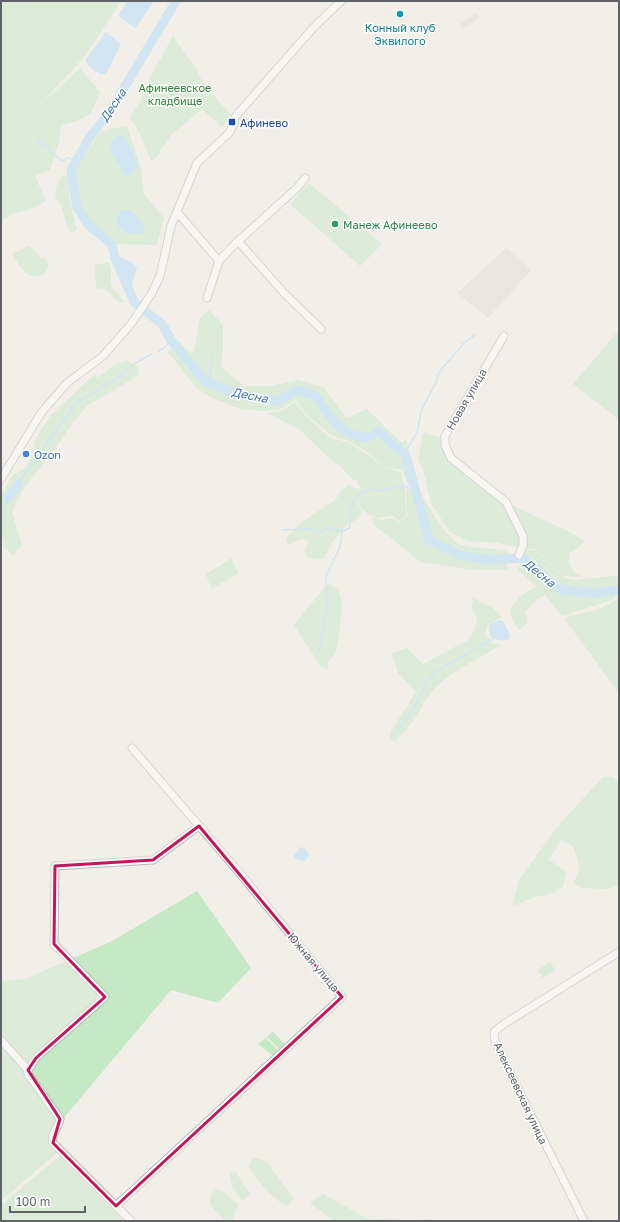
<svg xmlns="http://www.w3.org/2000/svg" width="620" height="1222" viewBox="0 0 620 1222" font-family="'Golos Text',sans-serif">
	<rect width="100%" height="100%" fill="#f1efe8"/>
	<g fill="#e0deda">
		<path d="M476 13 479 18 463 29 460 24Z"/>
		<path d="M506 248 531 270 488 318 457 293Z"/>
	</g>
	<g fill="#c5e8c5">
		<path d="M1 1H121L85 56 38 107 80 68 100 92 91 113 77 121 61 125 59 142 50 170 35 176 46 201 30 210 14 213 1 221Z"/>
		<path d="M173 36 197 70 203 83 231 115 222 127 202 109 171 135 155 159 151 161 139 132 130 118 142 98 150 78Z"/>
		<path d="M127 126 141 169 144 194 164 218 157 245 117 244 90 224 79 205 74 171 101 131Z"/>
		<path d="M68 175 70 203 77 229 73 233 68 229 61 205 55 197 57 185 62 176Z"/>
		<path d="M309 183 382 244 360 266 290 204Z"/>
		<path d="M29 246 35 250 40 258 47 260C47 262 48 265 48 267 46 276 35 279 27 274 21 270 16 260 12 254Z"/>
		<path d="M109 262 111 271V285L124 302 119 303 105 289 96 288 95 265Z"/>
		<path d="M209 310 223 325V349L221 367 244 386H272L297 380 324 387 346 418 367 409 402 443 406 440 419 487 408 484 402 470 383 466 368 452 348 441 331 435 306 414 296 400 278 410 260 411 240 409 212 398 197 389 168 352 178 340 188 351 194 352 200 318Z"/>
		<path d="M619 330V417L618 419 573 384Z"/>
		<path d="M127 361 138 366 139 375 87 406 72 424 49 458 33 476 20 494 12 512 22 545 13 555 5 548 1 531V494L14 474 24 469 33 455 35 440 50 416 95 374 98 378 116 364Z"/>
		<path d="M295 402 306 416 330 438 347 442 367 454 384 467 401 472 405 488 406 516 400 521 392 516 379 518 370 515 363 510 358 503 360 495 357 503 362 511 357 519 345 526 334 540 323 559 309 558 305 553 308 541 302 539 288 545 286 539 299 524 336 499 341 490 349 484 354 488 361 489 356 480 352 479 340 466 331 460 300 430 268 413 281 411Z"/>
		<path d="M423 433 440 437 442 448 450 462 482 489 498 499 574 534 584 541 579 547 569 554C569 566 571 571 582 577L563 576 535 549 517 548 499 543 467 541 449 531 431 503 424 474 418 459Z"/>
		<path d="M406 489 420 492C430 508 443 534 459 544 466 548 499 549 508 550L507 570H474L420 562 389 536 373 525 372 517 382 520 391 518 400 522 407 517Z"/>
		<path d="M526 550H535L564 578 575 580 614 576 619 578V594L612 600 562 616 545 595 538 598 525 612 528 622 519 631 513 620 510 610 519 597 536 586 518 570Z"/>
		<path d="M232 558 238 574 211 589 206 574Z"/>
		<path d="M328 583 339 590 342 605 339 636 336 652 329 661 327 669 320 666 294 625Z"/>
		<path d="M473 598 493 608 501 617 487 626 485 635 492 643 501 645C479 659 454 669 436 687 420 704 414 727 395 741L390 739 391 731 416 692 398 673 392 653 407 648 423 664 468 640 475 630 477 618 472 609Z"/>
		<path d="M619 598V693L564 618 600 609Z"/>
		<path d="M603 777H613L619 783V886L606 889 582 888 574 883 580 867 573 846 561 840 549 860 566 872 563 887 553 893 532 898 513 906 518 881 558 826Z"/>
		<path d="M197 891 251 968 218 1003 171 990 47 1138 57 1153 1 1201V982L28 978 112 941Z"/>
		<path d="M550 962 555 970 543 978 538 970Z"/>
		<path d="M273 1032 286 1045 280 1050 267 1037Z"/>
		<path d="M266 1038 280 1052 274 1057 258 1044Z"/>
		<path d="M62 1154 123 1221H1V1205Z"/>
		<path d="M254 1157 267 1162 294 1199 287 1206C271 1198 258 1182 249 1166Z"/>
		<path d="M235 1171 250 1194 243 1201 232 1187 230 1173Z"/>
		<path d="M216 1189 223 1191 238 1205 232 1221H225L210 1205V1197Z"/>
		<path d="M323 1194 368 1219 415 1220 429 1219 440 1221H334L310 1203Z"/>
	</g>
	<g fill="#aadaff">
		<path d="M128 1H154L135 28 126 22 118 15Z"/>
		<path d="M106 32 121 44 107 72 102 75 93 70 85 61Z"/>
		<path d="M124 135 134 154 138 168 126 178 112 154 110 144 115 137Z"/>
		<path d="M123 209C137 211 141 220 145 232 128 241 106 224 123 209Z"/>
		<path d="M115 255C123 259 133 261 137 268L132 283V298Z"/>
		<path d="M18 478 25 483 9 503 5 501 4 495Z"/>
		<path d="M500 620 503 621 510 635 508 640C495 641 489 640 489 625Z"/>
		<path d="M301 847 304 848 309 854 308 858 304 861 297 859 294 856Z"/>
	</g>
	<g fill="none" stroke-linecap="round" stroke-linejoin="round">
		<g stroke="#aadaff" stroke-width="1.5">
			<path d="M37 140C47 146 53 155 63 161L68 158 77 160"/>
			<path d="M159 351 164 348 171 340"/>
			<path d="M209 383 213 352"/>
			<path d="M403 455 417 433 421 411 434 386 440 371 464 343 475 335"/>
			<path d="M20 481 65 418 78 402 121 376 134 364 151 354"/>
			<path d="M1 510 8 500"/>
			<path d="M282 530 310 529 320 532 328 527 342 531 350 528V506L358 496 369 489 379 491 402 485 415 490"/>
			<path d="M319 652 327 607 326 576 340 547 342 531"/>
			<path d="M399 730 420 698 425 683 437 671 493 639"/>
		</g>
		<path stroke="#aadaff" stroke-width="9" d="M176 1 109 113 91 135 71 170 77 207 89 226 112 244 115 258 134 302 162 324 171 340 205 381 240 395 278 401 297 390 316 396C326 413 345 440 368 437 372 436 376 433 379 431L406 456 429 540 460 555 488 560 523 558 561 590 595 593 619 590"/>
		<g stroke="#b5b8bc" stroke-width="9">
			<g id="minor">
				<path d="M177 212 219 261 207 298"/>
				<path d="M238 241 284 293 321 329"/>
				<path d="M219 261 236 243 298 187 305 178"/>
				<path d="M504 336 445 436V445L451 458 506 502 523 536V546L519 555"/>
				<path d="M1 479 41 413 67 383 103 356 131 324 152 293 160 276 171 226 197 163 229 133 234 124 235 117 313 28 341 1"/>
				<path d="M1 1040 28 1070"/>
				<path d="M116 1206 342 997 238 871 132 748"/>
				<path d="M131 1221 53 1143C50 1135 59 1127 60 1119L28 1074V1070L36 1058 105 997 54 944 55 866 153 860 199 826"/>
				<path d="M584 1221 514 1081 495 1041 494 1032 504 1024 619 952"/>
			</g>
		</g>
		<use href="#minor" stroke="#fff" stroke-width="7"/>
	</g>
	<path d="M0 0H620V1222H0ZM199 826 342 997 116 1206 53 1143 60 1119 28 1070 36 1058 105 997 54 944 55 866 153 860Z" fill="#f1efe8" fill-opacity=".55" fill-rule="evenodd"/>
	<path fill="none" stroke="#c2185b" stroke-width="3" stroke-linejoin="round" d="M199 826 342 997 116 1206 53 1143 60 1119 28 1070 36 1058 105 997 54 944 55 866 153 860Z"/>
	<circle fill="#0f9aa8" stroke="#fff" stroke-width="1.5" cx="400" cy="14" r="4"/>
	<rect fill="#1a4fb4" stroke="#fff" stroke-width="1.5" x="228" y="118" width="8" height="8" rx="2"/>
	<circle fill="#2e9e5b" stroke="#fff" stroke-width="1.5" cx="335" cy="224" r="4"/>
	<circle fill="#3f7fe0" stroke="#fff" stroke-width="1.5" cx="26" cy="454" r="4"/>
	<g text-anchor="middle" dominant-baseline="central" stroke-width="3" stroke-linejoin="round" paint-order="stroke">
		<g font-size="11" fill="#0d838f" stroke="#fff">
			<text x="400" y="27">Конный клуб<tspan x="400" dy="13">Эквилого</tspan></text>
		</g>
		<g font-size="11" fill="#348238" stroke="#fff">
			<text x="175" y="87">Афинеевское<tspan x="175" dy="13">кладбище</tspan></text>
		</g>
		<g font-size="11" fill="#164399" stroke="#fff" text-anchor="start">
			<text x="240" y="122">Афинево</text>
		</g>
		<g font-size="11" fill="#27864d" stroke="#fff" text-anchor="start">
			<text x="343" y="224">Манеж Афинеево</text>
		</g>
		<g font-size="11" fill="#5f6368" stroke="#fff">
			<text transform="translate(466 399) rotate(-60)">Новая улица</text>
			<text transform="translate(314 962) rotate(50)">Южная улица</text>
			<text transform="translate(521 1093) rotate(65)">Алексеевская улица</text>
		</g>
		<g font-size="11" fill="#366cbe" stroke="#fff" text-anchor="start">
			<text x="34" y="454">Ozon</text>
		</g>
		<g font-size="12" font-style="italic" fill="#4174aa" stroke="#fff">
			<text transform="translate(113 105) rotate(-56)">Десна</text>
			<text transform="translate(250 395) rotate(12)">Десна</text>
			<text transform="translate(540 573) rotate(39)">Десна</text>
		</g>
	</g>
	<rect width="620" height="1222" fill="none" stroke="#5f6368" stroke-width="4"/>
	<path d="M10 1206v6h75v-6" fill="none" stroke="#5f6368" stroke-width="2"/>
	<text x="16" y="1206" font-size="12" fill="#5f6368" stroke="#ffffff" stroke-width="3" paint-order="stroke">100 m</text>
</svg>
